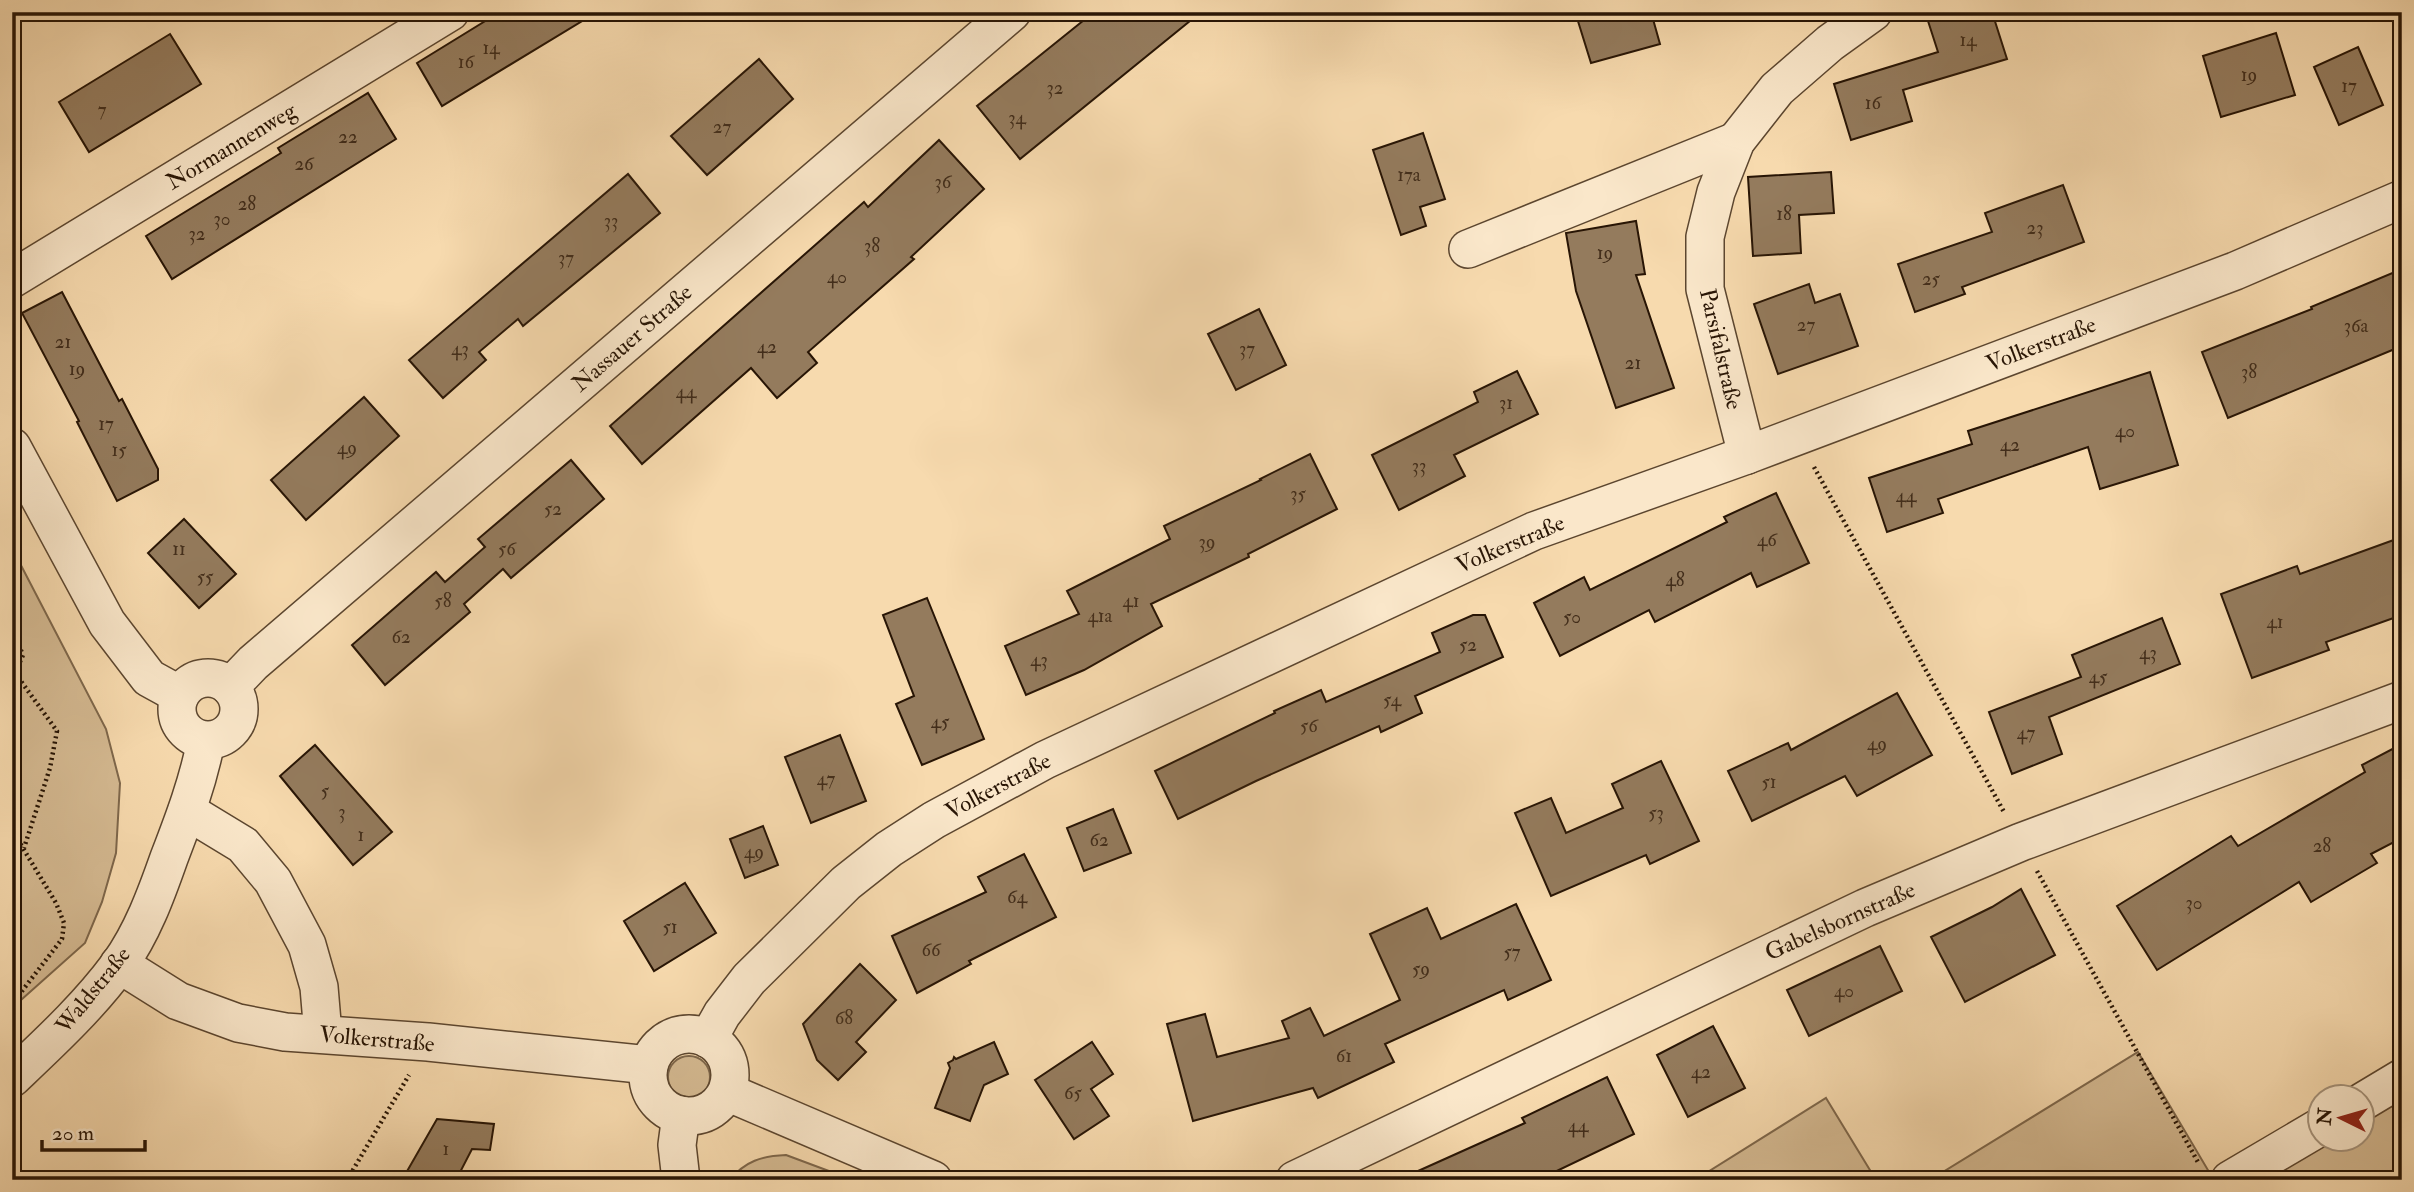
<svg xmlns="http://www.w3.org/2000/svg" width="2414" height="1192" viewBox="0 0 2414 1192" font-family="'IM FELL Double Pica',serif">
	<rect width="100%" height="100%" fill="#f7daae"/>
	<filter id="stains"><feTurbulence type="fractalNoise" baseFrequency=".00286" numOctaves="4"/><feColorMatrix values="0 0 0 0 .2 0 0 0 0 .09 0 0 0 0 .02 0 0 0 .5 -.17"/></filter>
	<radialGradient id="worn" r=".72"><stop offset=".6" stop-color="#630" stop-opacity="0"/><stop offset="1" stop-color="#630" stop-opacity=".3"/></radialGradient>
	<g fill="#d4b991" stroke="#7e674b" stroke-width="2">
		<path d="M12 548 106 729 120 783 116 853 102 902 85 943 12 1008Z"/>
		<path d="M2138 1052 2212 1177 2319 1114 2320 1140H2362V1098L2402 1065V1180H1930Z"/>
		<circle cx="689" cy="1077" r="21"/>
		<path d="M1826 1098 1876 1180H1695Z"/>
		<path d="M786 1155 853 1180H730C745 1161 762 1156 786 1155Z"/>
	</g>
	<g fill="#947b5d" stroke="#281505" stroke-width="2">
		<path d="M500 12H597L442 106 417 63Z"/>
		<path d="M1094 12H1201L1020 159 977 106Z"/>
		<path d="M1598 12H1651L1660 44 1591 63 1577 18Z"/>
		<path d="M1957 12H1992L2007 59 1903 90 1912 121 1851 140 1834 84 1938 52 1928 21Z"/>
		<path d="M2276 33 2295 95 2221 117 2203 56Z"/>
		<path d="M170 34 201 84 89 152 59 102Z"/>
		<path d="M2358 47 2383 105 2339 125 2314 67Z"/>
		<path d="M759 59 793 99 707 175 671 136Z"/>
		<path d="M368 93 396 139 172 279 146 236 281 153 278 148Z"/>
		<path d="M1423 133 1445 199 1420 207 1426 226 1401 235 1373 150Z"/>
		<path d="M939 140 984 189 911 257 914 259 808 352 817 363 777 398 751 368 642 464 610 426 864 202 868 207Z"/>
		<path d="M1831 172 1834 213 1799 215 1801 253 1753 256 1748 177Z"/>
		<path d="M628 174 660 213 523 326 518 319 479 352 486 360 443 398 409 360Z"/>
		<path d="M2063 185 2084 242 1962 287 1965 294 1915 312 1898 264 1992 232 1985 213Z"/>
		<path d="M1636 221 1645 274 1636 275 1674 388 1616 408 1576 291 1566 233Z"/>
		<path d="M2402 269V346L2228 418 2202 352 2312 309 2311 307Z"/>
		<path d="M1809 284 1815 303 1840 294 1858 346 1778 374 1754 304Z"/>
		<path d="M62 292 119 401 122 399 158 469V480L117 501 77 422 79 421 22 313Z"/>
		<path d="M1259 309 1286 365 1236 390 1208 334Z"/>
		<path d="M1517 371 1538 414 1454 455 1465 476 1399 510 1372 455 1478 402 1474 392Z"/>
		<path d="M2150 372 2178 465 2100 489 2088 447 1938 499 1943 513 1887 532 1869 478 1972 444 1968 431Z"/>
		<path d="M364 397 399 436 306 520 271 480Z"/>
		<path d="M1310 454 1337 509 1248 554 1249 557 1151 604 1162 626 1084 670 1026 695 1005 646 1079 614 1067 591 1170 539 1164 526 1261 480 1260 479Z"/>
		<path d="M571 460 604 499 511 578 503 569 464 604 470 612 385 685 352 645 436 572 445 582 485 547 478 539Z"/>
		<path d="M1776 493 1809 563 1757 587 1751 573 1655 622 1649 610 1560 656 1534 603 1584 577 1590 590 1727 522 1724 517Z"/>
		<path d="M184 519 236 574 199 608 148 553Z"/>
		<path d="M2402 537V615L2326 642 2329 650 2252 678 2221 594 2297 566 2300 574Z"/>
		<path d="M927 598 984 739 922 765 896 704 914 696 883 615Z"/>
		<path d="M1473 615H1485L1503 657 1415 696 1422 713 1381 732 1379 726 1256 781 1178 819 1155 771 1275 713 1274 711 1321 690 1326 702 1440 652 1432 633Z"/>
		<path d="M2162 618 2180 664 2049 717 2062 754 2012 774 1989 712 2081 677 2072 655Z"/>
		<path d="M1897 693 1932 755 1857 796 1845 776 1752 821 1728 771 1788 743 1791 750Z"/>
		<path d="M840 735 866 801 811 823 785 757Z"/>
		<path d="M2402 744V838L2371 854 2377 863 2311 902 2299 882 2157 970 2117 906 2231 836 2238 846 2365 772 2362 765Z"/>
		<path d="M315 745 392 832 353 865 280 776Z"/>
		<path d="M1661 761 1699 841 1650 864 1646 855 1551 896 1515 813 1551 798 1566 833 1623 808 1612 784Z"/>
		<path d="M1113 809 1131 853 1084 871 1067 828Z"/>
		<path d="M763 826 778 865 745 878 730 839Z"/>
		<path d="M1024 854 1056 917 969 961 971 964 917 993 892 936 986 892 978 877Z"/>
		<path d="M685 883 716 933 654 971 624 921Z"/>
		<path d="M2021 889 2055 955 1965 1002 1931 937 1992 907Z"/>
		<path d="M1516 904 1551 980 1508 1000 1504 990 1385 1044 1394 1062 1318 1098 1313 1088 1193 1121 1167 1024 1205 1014 1217 1057 1289 1038 1282 1021 1310 1008 1324 1036 1400 1000 1370 934 1427 908 1441 939Z"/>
		<path d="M1880 946 1902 991 1809 1036 1787 990Z"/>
		<path d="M860 964 896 1000 856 1042 866 1052 838 1080 817 1060 803 1024Z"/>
		<path d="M1713 1026 1745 1088 1688 1117 1657 1055Z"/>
		<path d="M994 1042 1008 1074 984 1085 970 1121 935 1108 950 1068 948 1063 953 1060 954 1057 956 1059Z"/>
		<path d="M1092 1042 1113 1074 1091 1089 1109 1116 1074 1139 1035 1080Z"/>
		<path d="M1607 1077 1634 1134 1538 1180H1398L1525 1123 1522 1118Z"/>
		<path d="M437 1119 494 1124 490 1150 472 1149 456 1180H402Z"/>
	</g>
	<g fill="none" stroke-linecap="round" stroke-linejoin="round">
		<g stroke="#5c462f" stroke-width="40">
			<g id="minor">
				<path d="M1468 249 1736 141"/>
				<path d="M12 279 450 12"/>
				<path d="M12 447 107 623 149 678 180 695"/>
				<path d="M1747 455 1705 289V237L1716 192 1736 141 1777 89 1830 43 1873 12"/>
				<circle cx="208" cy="709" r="31"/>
				<path d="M230 687 253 663 1012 12"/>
				<path d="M187 811 243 845 273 881 307 945 319 987 323 1034"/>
				<path d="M119 964 178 1001 238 1023 285 1032 428 1042 649 1065"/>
				<circle cx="689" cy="1075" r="41"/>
				<path d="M708 1039 722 1014 749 979 846 883 889 849 934 820 1045 760 1534 531 1747 455 2235 271 2402 199"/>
				<path d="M12 1078C50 1042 88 1007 119 965 142 933 156 895 169 858 184 819 198 782 206 741"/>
				<path d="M727 1092 933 1180"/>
				<path d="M2362 1102 2402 1078"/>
				<path d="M681 1115 677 1145 681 1180"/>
				<path d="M1295 1180 1865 908 2021 842 2402 700"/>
				<path d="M2230 1180 2320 1127"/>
			</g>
		</g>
		<g stroke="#281505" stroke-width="4.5" stroke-dasharray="2 3.5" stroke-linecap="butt">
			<path d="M1814 467 2004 812"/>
			<path d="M12 630 23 655 12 680"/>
			<path d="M15 673 57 731 50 768 24 848"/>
			<path d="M12 830 56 903 64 923 62 939 12 1004"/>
			<path d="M2037 871 2199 1164"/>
			<path d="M347 1180 409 1075"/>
		</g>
		<use href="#minor" stroke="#fae7ca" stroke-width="37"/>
	</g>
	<g text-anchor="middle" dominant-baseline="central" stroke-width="6" stroke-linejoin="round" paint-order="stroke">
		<g font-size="19" fill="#432e1b">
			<text x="1968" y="40">14</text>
			<text x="491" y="48">14</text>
			<text x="466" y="62">16</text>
			<text x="2249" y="75">19</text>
			<text x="2349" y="86">17</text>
			<text x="1055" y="88">32</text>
			<text x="1873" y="103">16</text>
			<text x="102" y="110">7</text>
			<text x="1017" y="118">34</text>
			<text x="722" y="127">27</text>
			<text x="348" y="137">22</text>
			<text x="304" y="164">26</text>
			<text x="1409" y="175">17a</text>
			<text x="943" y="182">36</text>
			<text x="247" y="204">28</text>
			<text x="1784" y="214">18</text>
			<text x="222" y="219">30</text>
			<text x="611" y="221">33</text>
			<text x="2035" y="228">23</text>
			<text x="197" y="234">32</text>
			<text x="872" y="246">38</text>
			<text x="1605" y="253">19</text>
			<text x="566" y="258">37</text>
			<text x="837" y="277">40</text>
			<text x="1931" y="279">25</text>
			<text x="1806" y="325">27</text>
			<text x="2356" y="326">36a</text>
			<text x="63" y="342">21</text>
			<text x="767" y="347">42</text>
			<text x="460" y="349">43</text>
			<text x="1247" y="349">37</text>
			<text x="1633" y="363">21</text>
			<text x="77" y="369">19</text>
			<text x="2249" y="372">38</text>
			<text x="686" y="392">44</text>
			<text x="1506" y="403">31</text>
			<text x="106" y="424">17</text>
			<text x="2125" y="431">40</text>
			<text x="2010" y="445">42</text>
			<text x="347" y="448">49</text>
			<text x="119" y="450">15</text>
			<text x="1419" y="466">33</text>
			<text x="1298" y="494">35</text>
			<text x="1906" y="496">44</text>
			<text x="553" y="509">52</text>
			<text x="1767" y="540">46</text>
			<text x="1207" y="542">39</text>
			<text x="179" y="549">11</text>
			<text x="507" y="549">56</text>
			<text x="205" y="577">55</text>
			<text x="1675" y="580">48</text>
			<text x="443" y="601">58</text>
			<text x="1131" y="601">41</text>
			<text x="1100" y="616">41a</text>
			<text x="1572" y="617">50</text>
			<text x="2275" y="622">41</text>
			<text x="401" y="637">62</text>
			<text x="1468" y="645">52</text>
			<text x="2148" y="653">43</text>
			<text x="1039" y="660">43</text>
			<text x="2098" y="677">45</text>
			<text x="1392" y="700">54</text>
			<text x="940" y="722">45</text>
			<text x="1309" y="726">56</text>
			<text x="2026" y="733">47</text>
			<text x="1877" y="744">49</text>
			<text x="826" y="779">47</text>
			<text x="1769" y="782">51</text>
			<text x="325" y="791">5</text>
			<text x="342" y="812">3</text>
			<text x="1656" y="813">53</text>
			<text x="361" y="835">1</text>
			<text x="1099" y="840">62</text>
			<text x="2322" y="846">28</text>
			<text x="754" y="852">49</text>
			<text x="1017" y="897">64</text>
			<text x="2194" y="903">30</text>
			<text x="670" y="927">51</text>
			<text x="931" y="950">66</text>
			<text x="1512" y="952">57</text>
			<text x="1421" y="969">59</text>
			<text x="1844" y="991">40</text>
			<text x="844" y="1018">68</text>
			<text x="1344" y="1056">61</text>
			<text x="1701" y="1072">42</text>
			<text x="1073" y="1093">65</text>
			<text x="1578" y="1126">44</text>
			<text x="446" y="1149">1</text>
		</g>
		<g font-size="23" fill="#281505" stroke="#fae7ca">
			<text transform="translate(231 146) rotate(-31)">Normannenweg</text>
			<text transform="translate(632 338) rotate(-41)">Nassauer Straße</text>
			<text transform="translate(2041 344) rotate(-21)">Volkerstraße</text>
			<text transform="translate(1721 349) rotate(77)">Parsifalstraße</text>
			<text transform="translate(1510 544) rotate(-23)">Volkerstraße</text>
			<text transform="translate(998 786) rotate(-28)">Volkerstraße</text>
			<text transform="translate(1840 921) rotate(-24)">Gabelsbornstraße</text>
			<text transform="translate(93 990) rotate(-51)">Waldstraße</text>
			<text transform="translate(377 1039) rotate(5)">Volkerstraße</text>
		</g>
	</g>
	<rect width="2414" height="1192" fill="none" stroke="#f7daae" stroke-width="42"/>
	<rect x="14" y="14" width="2386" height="1164" fill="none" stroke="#281505" stroke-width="3.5"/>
	<rect x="21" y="21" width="2372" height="1150" fill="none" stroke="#281505" stroke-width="2"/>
	<g transform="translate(2341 1118) rotate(275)"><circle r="33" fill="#fae7ca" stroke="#a6937b" stroke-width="2"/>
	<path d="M0-5L12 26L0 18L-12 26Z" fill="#8f2418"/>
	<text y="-10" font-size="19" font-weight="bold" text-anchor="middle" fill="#281505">N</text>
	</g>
	<path d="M42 1140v10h103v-10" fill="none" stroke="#281505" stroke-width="3.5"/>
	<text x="52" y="1140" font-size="21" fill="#281505" stroke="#fae7ca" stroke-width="5" paint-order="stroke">20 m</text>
	<rect width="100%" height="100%" filter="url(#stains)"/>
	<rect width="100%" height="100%" fill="url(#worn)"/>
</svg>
